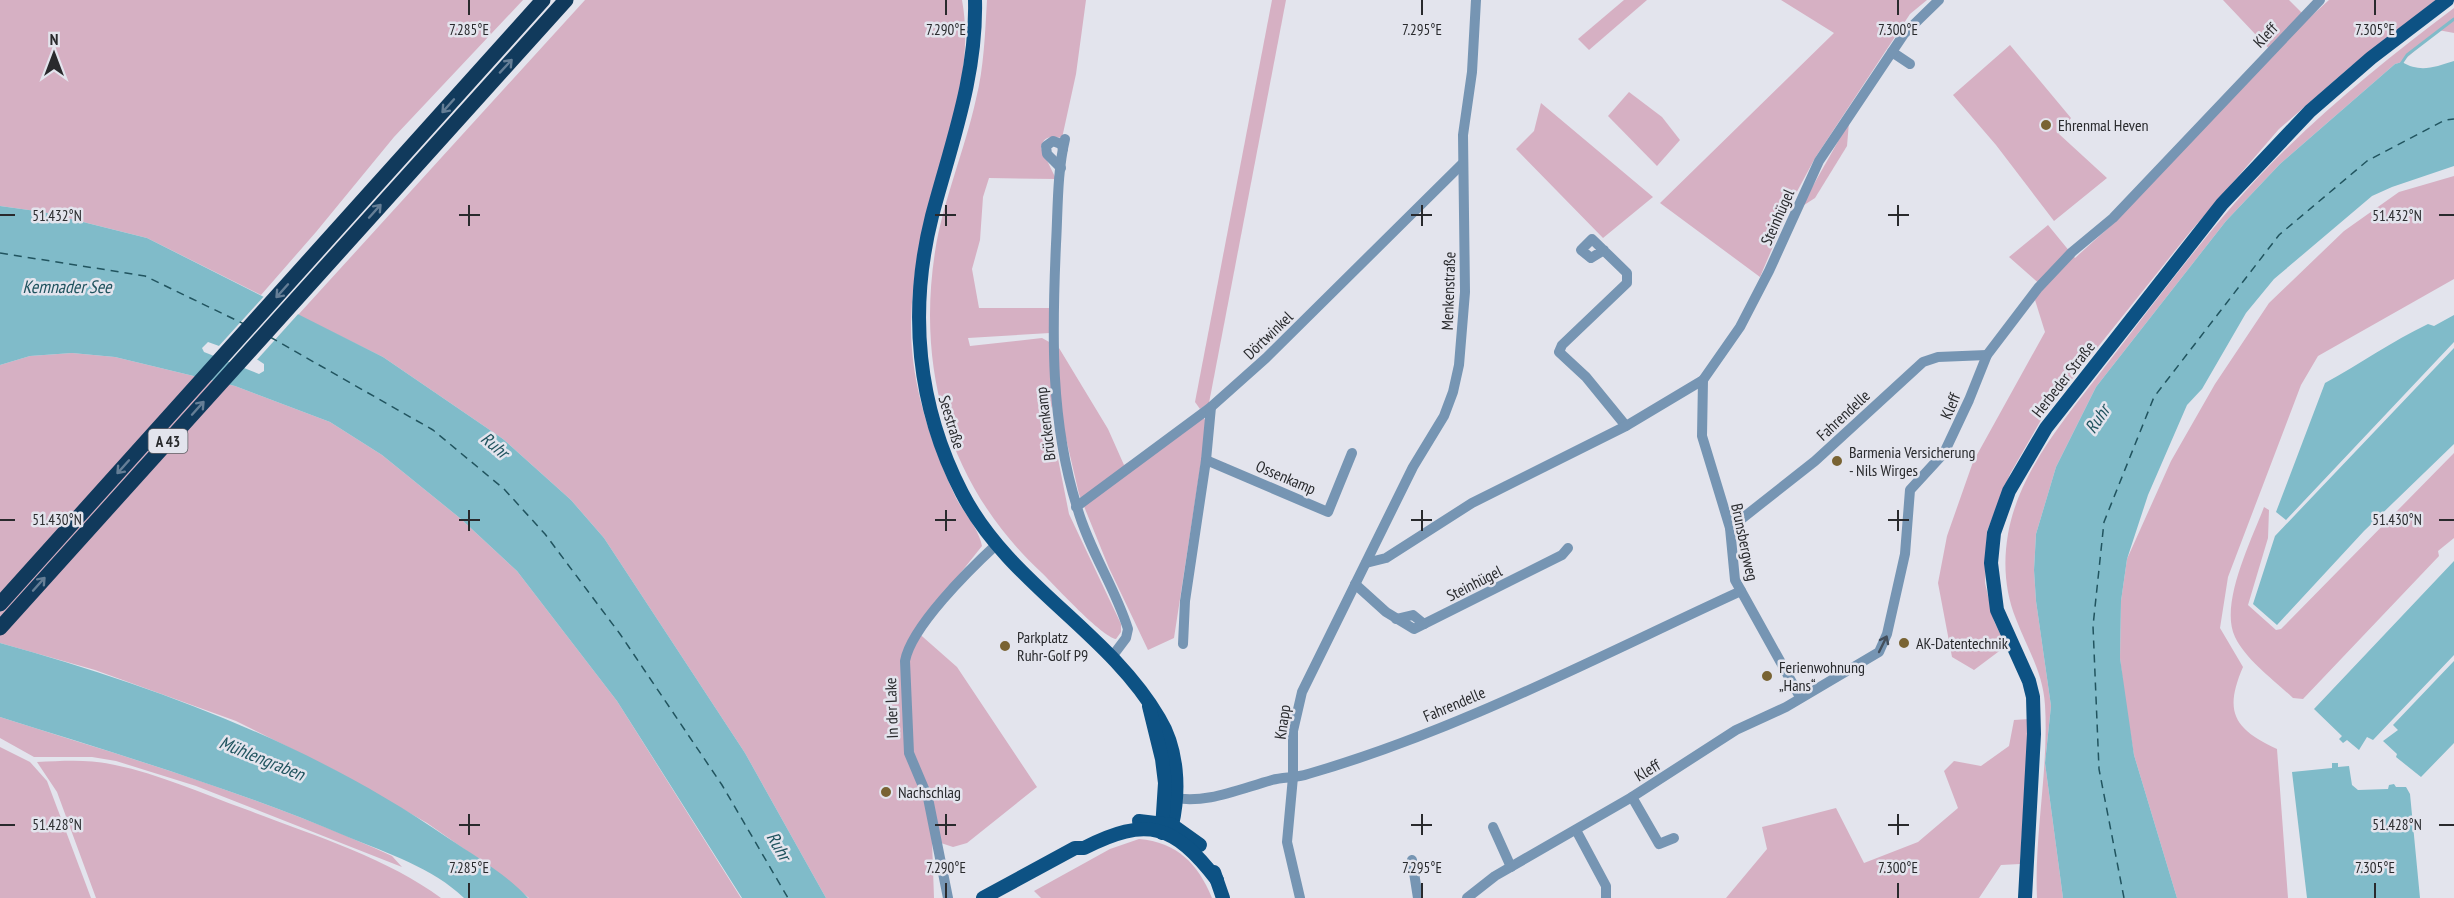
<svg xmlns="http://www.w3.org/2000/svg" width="2454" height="898" viewBox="0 0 2454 898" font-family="'PT Sans Narrow',sans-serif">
	<rect width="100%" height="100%" fill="#e3e4ed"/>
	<g fill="#d6b0c3">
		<path d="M0 0H523L394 137 316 232 261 295 147 238 43 212 0 206Z"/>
		<path d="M585 0H962C975 71 945 143 927 210 918 247 912 284 911 322 910 384 931 443 956 498 964 513 979 529 982 546L915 630 957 667 1037 787 967 843 953 847 932 840 934 898H826L745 753 604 538 571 500 503 439 383 357 298 315Z"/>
		<path d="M987 0H1086L1076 74 1062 138C1051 136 1043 136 1041 148L1056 179 989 178 983 197 980 240 972 269 979 308H1050V333L968 338 970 346 1042 338 1051 343 1052 407 1047 412V422L1052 428 1069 514 1121 624V632L1116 639C1102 637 1055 586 1042 573 951 489 916 374 935 252 943 200 965 150 976 99 984 67 985 33 987 0Z"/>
		<path d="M1272 0H1286L1209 403 1200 409 1195 402Z"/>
		<path d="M1624 0H1647L1589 50 1578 39Z"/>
		<path d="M1781 0H1927L1910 14 1815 158 1793 199 1760 277 1660 203 1834 33Z"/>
		<path d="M2223 0H2289L2308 19 2329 0H2436L2350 67 2279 129 2190 232 2045 413 2010 474 1987 531 1985 583 1994 621 2006 646 1974 670 1952 657 1938 583 1947 536 1973 462 2045 332 2035 300 2043 287 2009 257 2048 225 2075 258 2116 221 2273 53Z"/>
		<path d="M2454 8V33L2438 30 2402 62 2395 64 2280 164 2226 221 2096 387 2056 467 2036 534 2034 570 2036 601 2051 706 2045 763 2063 898H2037C2034 834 2049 769 2045 705 2043 672 2027 648 2016 619 2005 592 2003 563 2008 534 2019 470 2068 415 2107 364 2148 311 2189 256 2234 204 2298 130 2376 67 2454 8Z"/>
		<path d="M2010 45 2071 118 2059 134 2107 178 2054 221 1996 145 1953 95Z"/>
		<path d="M1629 92 1662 117 1680 140 1657 166 1608 116Z"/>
		<path d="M1541 103 1653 197 1603 238 1516 149 1534 131Z"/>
		<path d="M1849 122 1847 146 1815 198 1801 207Z"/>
		<path d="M2454 176V279L2318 356 2301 385 2228 577 2220 628 2243 667C2223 713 2235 729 2277 749L2288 898H2177L2134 755 2125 702 2120 658 2121 601 2127 559 2171 461 2215 384 2269 303 2344 231 2399 192Z"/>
		<path d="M1059 348 1108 429 1124 465 1203 417 1207 423 1174 638 1148 650 1109 568 1079 494 1057 400Z"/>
		<path d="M72 353 115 357 235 386 330 422 382 455 461 519 517 571 617 701 741 898H529L487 865 427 823 336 771 236 721 95 670 0 643V365L30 356Z"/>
		<path d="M2454 453V538L2438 551 2439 556 2303 699 2293 698C2274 680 2246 660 2235 637 2219 604 2252 539 2264 507L2269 510 2268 538 2248 605 2276 630 2281 629Z"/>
		<path d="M0 717C132 759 266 798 392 856L402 867 196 786 116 761 92 757H34L0 738Z"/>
		<path d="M2029 719 2020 864 2001 865 1979 898H1726L1767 849 1762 827 1836 808 1864 863 1918 842 1958 808 1944 771 1954 761 1981 766 2009 746 2014 720Z"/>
		<path d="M0 747 30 762 47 781 91 898H0Z"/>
		<path d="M37 762C63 761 90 759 115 765 159 774 203 794 245 809 307 833 388 858 441 898H96L57 792Z"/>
		<path d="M1139 839C1177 842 1198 864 1212 898H1041L1034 891 1110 849Z"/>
	</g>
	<g fill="#80bbc9" fill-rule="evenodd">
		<path d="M2454 61V166L2392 187 2372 196 2274 279 2246 313 2202 389 2187 405 2148 495 2127 559 2121 601 2120 658 2134 755 2177 898H2063L2045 763 2051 706 2036 601 2034 570 2036 534 2056 467 2096 387 2226 221 2280 164 2395 64 2402 62C2420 73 2435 67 2454 61Z"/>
		<path d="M0 206 43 212 147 238 383 357 503 439 571 500 604 538 745 753 826 898H742L617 701 517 571 461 519 382 455 330 422 235 386 115 357 72 353 30 356 0 365ZM208 342 258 360 264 364V371L259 374 204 352 202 348Z"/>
		<path d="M2454 315V342L2286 520 2276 512 2325 383C2360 364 2392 341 2428 324L2434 326Z"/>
		<path d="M2454 348V444L2364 531 2277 625 2253 604 2275 536Z"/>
		<path d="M2454 561V655L2373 740 2367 737 2359 750 2347 740 2343 743 2339 739 2342 736 2314 709Z"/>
		<path d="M0 643C158 687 312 744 448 838 475 856 506 874 528 898H464C433 868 387 853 348 837 235 789 117 754 0 717Z"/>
		<path d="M2454 661V743L2421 777 2396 757 2397 754 2383 741 2398 730 2393 725Z"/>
		<path d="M2332 763H2338V767L2349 766 2352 785 2358 790 2388 789 2389 785 2394 784 2396 787H2406L2410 794 2420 898H2307L2292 772 2332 768Z"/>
	</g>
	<path fill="#e3e4ed" d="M266 294 300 312 255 362 218 347Z"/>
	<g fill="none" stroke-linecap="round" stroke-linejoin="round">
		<path stroke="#80bbc9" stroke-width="3" d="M2401 64 2407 55 2454 19"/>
		<g stroke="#21545f" stroke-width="1.5" stroke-dasharray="8 6" stroke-linecap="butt">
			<path d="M0 253 145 276 244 324"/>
			<path d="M270 337 433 430 504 489 545 534 620 634 722 785 788 898"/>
			<path d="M2124 898 2099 769 2093 626 2104 522 2154 397 2279 235 2367 161 2445 120 2454 119"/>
		</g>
		<g stroke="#7695b3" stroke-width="10">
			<path d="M1892 52 1910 64"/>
			<path d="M1065 139C1057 173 1058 209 1056 244 1052 333 1050 421 1077 507 1089 550 1115 587 1128 629L1126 638 1111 658"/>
			<path d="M1061 168 1047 154 1046 146 1053 141 1061 144 1063 149"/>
			<path d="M1604 250 1591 258 1581 250 1592 239 1627 273V283L1562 345 1559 352 1586 377 1626 426"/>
			<path d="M1703 380 1702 436 1730 528 1735 580 1800 697"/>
			<path d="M1206 460 1328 512 1352 453"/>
			<path d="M1076 507 1211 407 1266 358 1462 164"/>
			<path d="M1730 528 1815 461 1923 362 1938 357 1987 355"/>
			<path d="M1366 563 1386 558 1472 503 1626 426 1703 380 1740 327 1769 271 1819 161 1904 34 1939 0"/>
			<path d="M1355 584 1386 612 1414 629 1562 555 1568 548"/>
			<path d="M1396 619 1413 615 1424 624"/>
			<path d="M1183 644 1185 601 1206 460 1211 407"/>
			<path d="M1170 797C1205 805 1239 789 1272 780 1284 777 1296 778 1308 774 1458 731 1599 656 1741 591"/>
			<path d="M1632 797 1659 844 1674 838"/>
			<path d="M1493 827 1511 867"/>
			<path d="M1576 830 1606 886V898"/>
			<path d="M1412 860 1418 898"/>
			<path d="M948 898 928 798 909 753 905 661C911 627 970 569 996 545"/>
			<path d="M1300 898 1287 842 1293 777V731L1302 692 1413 467 1444 416 1453 392 1459 365 1465 292 1463 135 1472 72 1476 0"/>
			<path d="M1467 898 1495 876 1632 797 1736 730 1786 707 1879 652 1887 634 1905 554 1910 490 1944 453 1969 400 1987 355 2038 288 2072 252 2113 218 2320 0"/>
		</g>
		<g stroke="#0d5284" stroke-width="14">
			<path d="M975 0C977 76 951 144 932 216 908 311 917 406 962 493 1009 584 1108 631 1159 718 1178 749 1180 790 1172 825L1162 833"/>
			<path d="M1149 706 1162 759 1165 783 1162 829"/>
			<path d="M1139 821 1172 825 1200 845"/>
			<path d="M1214 872 1223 898"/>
			<path d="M983 898 1075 848H1084C1147 816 1174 824 1217 880"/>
			<path d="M2025 898 2034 734 2033 697 2029 681 1997 610 1991 563 1994 533 2009 491 2046 428 2222 204 2310 111 2371 58 2447 0"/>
		</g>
		<g stroke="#113a5c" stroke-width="15">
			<path d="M0 604 543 0"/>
			<path d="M0 628 566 0"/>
		</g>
	</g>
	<defs><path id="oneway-shaft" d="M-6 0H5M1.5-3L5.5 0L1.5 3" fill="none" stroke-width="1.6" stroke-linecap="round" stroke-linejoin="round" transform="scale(1.5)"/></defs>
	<g stroke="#657e96">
		<use href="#oneway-shaft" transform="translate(506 66) rotate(-47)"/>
		<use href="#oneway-shaft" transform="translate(448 106) rotate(132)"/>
		<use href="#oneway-shaft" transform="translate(375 211) rotate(-48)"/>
		<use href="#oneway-shaft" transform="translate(282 291) rotate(132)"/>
		<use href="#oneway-shaft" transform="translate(198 408) rotate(-48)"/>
		<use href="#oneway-shaft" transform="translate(123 467) rotate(132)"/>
		<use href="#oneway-shaft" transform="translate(39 584) rotate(-48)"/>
	</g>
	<use stroke="#444f5c" href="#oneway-shaft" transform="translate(1883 644) rotate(-64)"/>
	<path fill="none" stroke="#292a2d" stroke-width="2" d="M469 0V15M946 0V15M1422 0V15M1898 0V15M2375 0V15M469 205V226M946 205V226M1422 205V226M1898 205V226M0 215H15M459 215H480M935 215H956M1411 215H1432M1888 215H1909M2439 215H2454M469 510V531M946 510V531M1422 510V531M1898 510V531M0 520H15M459 520H480M935 520H956M1411 520H1432M1888 520H1909M2439 520H2454M469 814V835M946 814V835M1422 814V835M1898 814V835M0 825H15M459 825H480M935 825H956M1411 825H1432M1888 825H1909M2439 825H2454M469 883V898M946 883V898M1422 883V898M1898 883V898M2375 883V898"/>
	<g fill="#796333" stroke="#e3e4ed" stroke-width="2">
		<circle cx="2046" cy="125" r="6"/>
		<circle cx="1837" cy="461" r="6"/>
		<circle cx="1904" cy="643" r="6"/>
		<circle cx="1005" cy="646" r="6"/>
		<circle cx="1767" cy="676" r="6"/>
		<circle cx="886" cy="792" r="6"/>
	</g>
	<g text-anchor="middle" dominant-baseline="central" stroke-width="5" stroke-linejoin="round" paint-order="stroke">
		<rect fill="#e3e4ed" stroke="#616267" stroke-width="1.5" x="148.5" y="429" width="39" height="24" rx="4.5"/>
		<g font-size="15" font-weight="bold" fill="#292a2d">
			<text x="168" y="441">A 43</text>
		</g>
		<g font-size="16" fill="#292a2d" stroke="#e3e4ed">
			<text transform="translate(2265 35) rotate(-46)">Kleff</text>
			<text transform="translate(1777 217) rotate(-66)">Steinhügel</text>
			<text transform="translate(1448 291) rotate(-88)">Menkenstraße</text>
			<text transform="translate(1268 335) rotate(-44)">Dörtwinkel</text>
			<text transform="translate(2063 379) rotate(-52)">Herbeder Straße</text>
			<text transform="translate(1950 406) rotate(-67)">Kleff</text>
			<text transform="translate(1843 415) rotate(-43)">Fahrendelle</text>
			<text transform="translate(952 422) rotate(73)">Seestraße</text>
			<text transform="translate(1045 424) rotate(-97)">Brückenkamp</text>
			<text transform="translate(1286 477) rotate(23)">Ossenkamp</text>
			<text transform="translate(1745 542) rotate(78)">Brunsbergweg</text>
			<text transform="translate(1474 583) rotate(-27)">Steinhügel</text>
			<text transform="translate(1454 704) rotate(-23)">Fahrendelle</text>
			<text transform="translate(891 708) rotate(-92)">In der Lake</text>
			<text transform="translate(1282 722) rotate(-82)">Knapp</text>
			<text transform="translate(1647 770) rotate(-31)">Kleff</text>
		</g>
		<g font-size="16" fill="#292a2d" stroke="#e3e4ed" text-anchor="start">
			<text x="2058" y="125">Ehrenmal Heven</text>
			<text x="1849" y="452">Barmenia Versicherung<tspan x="1849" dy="18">- Nils Wirges</tspan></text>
			<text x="1017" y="637">Parkplatz<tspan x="1017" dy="18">Ruhr-Golf P9</tspan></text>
			<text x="1916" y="643">AK-Datentechnik</text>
			<text x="1779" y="667">Ferienwohnung<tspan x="1779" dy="18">„Hans“</tspan></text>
			<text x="898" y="792">Nachschlag</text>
		</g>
		<g font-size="18" font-style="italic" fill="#21545f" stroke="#e3e4ed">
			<text x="67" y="286">Kemnader See</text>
			<text transform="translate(2097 419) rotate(-56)">Ruhr</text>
			<text transform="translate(495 445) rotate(40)">Ruhr</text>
			<text transform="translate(262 758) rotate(22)">Mühlengraben</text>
			<text transform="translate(779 846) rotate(60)">Ruhr</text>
		</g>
	</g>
	<g font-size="15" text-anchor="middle" fill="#292a2d" stroke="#e3e4ed" stroke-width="5" stroke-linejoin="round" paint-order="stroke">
		<text x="469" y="35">7.285°E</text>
		<text x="946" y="35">7.290°E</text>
		<text x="1422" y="35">7.295°E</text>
		<text x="1898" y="35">7.300°E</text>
		<text x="2375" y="35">7.305°E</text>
		<text x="57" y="221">51.432°N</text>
		<text x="2397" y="221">51.432°N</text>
		<text x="57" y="525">51.430°N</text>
		<text x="2397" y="525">51.430°N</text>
		<text x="57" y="830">51.428°N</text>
		<text x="2397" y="830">51.428°N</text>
		<text x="469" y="873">7.285°E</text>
		<text x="946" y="873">7.290°E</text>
		<text x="1422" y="873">7.295°E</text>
		<text x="1898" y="873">7.300°E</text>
		<text x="2375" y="873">7.305°E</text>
	</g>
	<g transform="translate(54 54)" stroke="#e3e4ed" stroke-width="4.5" paint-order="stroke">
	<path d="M0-4.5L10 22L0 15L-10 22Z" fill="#292a2d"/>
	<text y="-9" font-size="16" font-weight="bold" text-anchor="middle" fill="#292a2d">N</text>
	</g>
</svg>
